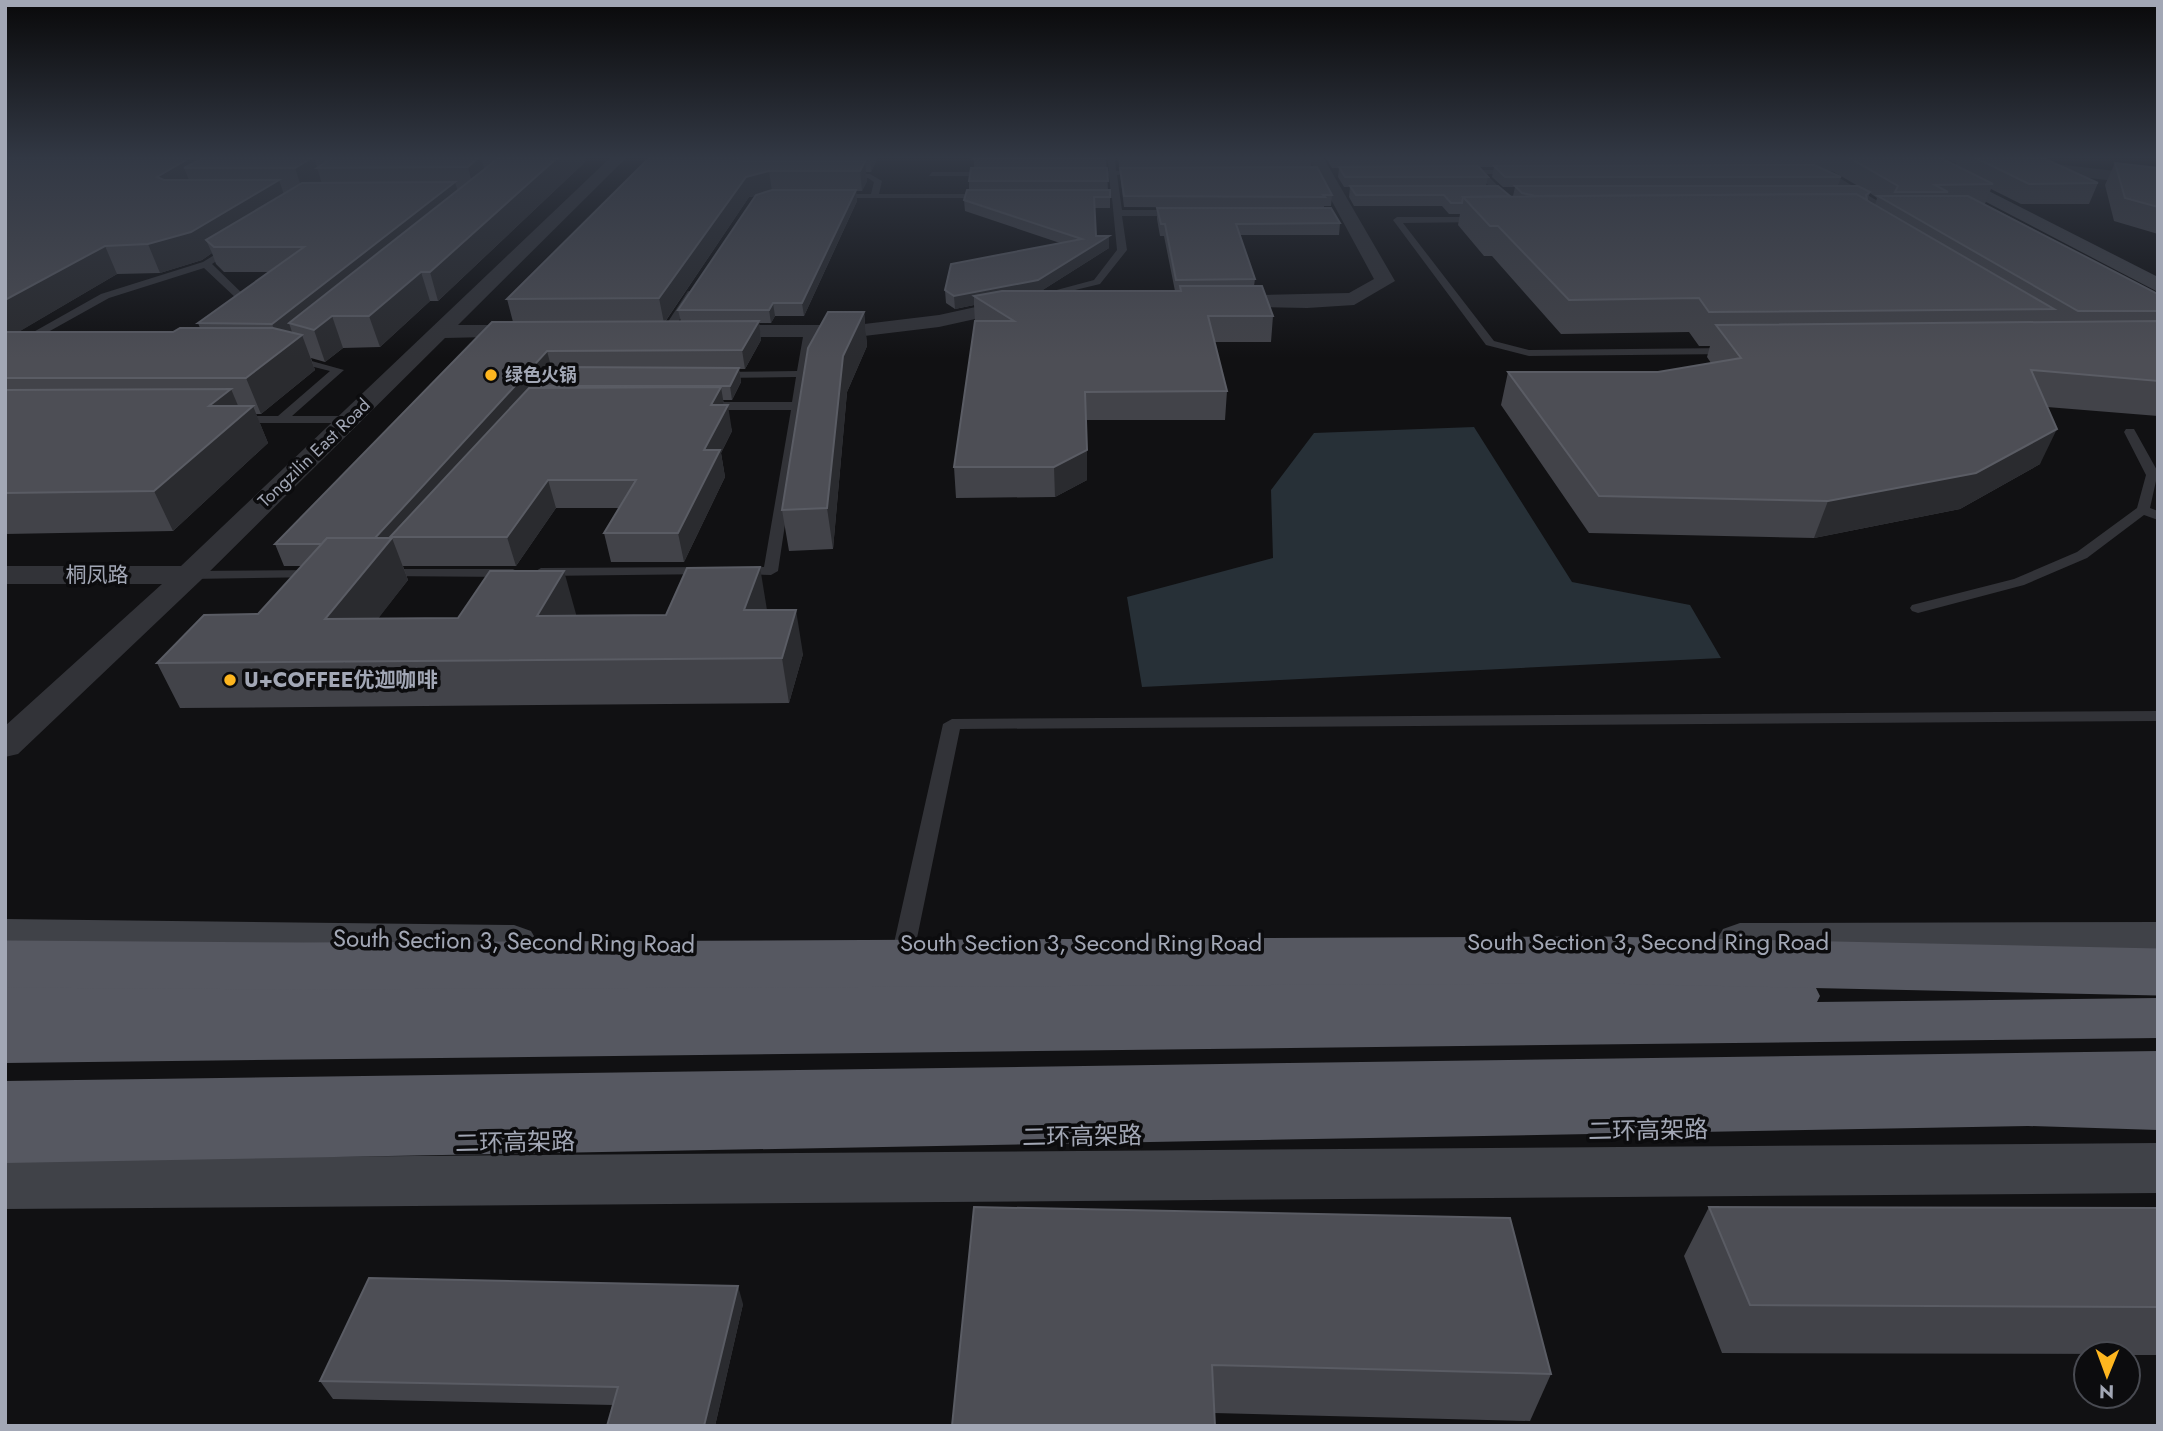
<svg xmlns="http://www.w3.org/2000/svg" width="2163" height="1431" viewBox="0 0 2163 1431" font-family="Jost,'Noto Sans SC',sans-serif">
	<rect width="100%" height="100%" fill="#111113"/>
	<path fill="#273037" d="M1474 427 1572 582 1690 605 1721 658 1142 687 1127 597 1273 558 1271 490 1314 433Z"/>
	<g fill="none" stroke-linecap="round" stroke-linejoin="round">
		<g fill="#323338" fill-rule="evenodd">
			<path d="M1107 157H1115L1116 171 1146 172 1117 175 1122 210H1178L1182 213 1178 216H1122L1127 250 1100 284 1038 299V295L1094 280 1117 250 1112 198 1083 196 1111 194 1109 176 1082 174 1109 171Z"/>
			<path d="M1460 170H1519L1516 174H1486L1514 202 1507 204 1477 174H1457Z"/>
			<path d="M1817 171 1833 174 1889 208 1872 210 1875 206 1827 178 1814 175Z"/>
			<path d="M932 172H991L995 174 991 176H929Z"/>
			<path d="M843 174H870L882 181 879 194H989L993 196 989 198H832L835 194H871L874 182 868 178H840Z"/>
			<path d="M1397 217H1484L1481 222 1403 223 1494 341 1529 350 1730 348 1736 351 1730 354 1529 356 1486 345 1393 220Z"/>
			<path d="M232 244 235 245V249L212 264 248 299 235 309 226 307 237 299 204 268 109 298 5 356V348L101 294 203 262Z"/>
			<path d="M688 291 697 293 671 333H663L662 331Z"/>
			<path d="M809 328 814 331 778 571 771 575 732 574 730 571 737 567H764L791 410H707L701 406 707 402H792L796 377 716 378 710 375 716 372 797 371 804 331Z"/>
			<path d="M290 355 344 370 292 416H349L355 420 353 423H232L230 420 236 416H278L330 371 286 360 284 358Z"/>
			<path d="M2126 429H2134L2158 472 2150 508 2158 511V520L2144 515 2087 558 2024 585 1918 613 1912 611 1910 608 1912 605 2014 579 2077 552 2137 508 2146 475 2124 432Z"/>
			<path d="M709 567 716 571 714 574 541 576 534 572 541 568Z"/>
			<path d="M384 569H513L520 573 513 577 379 576 377 573 379 570Z"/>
			<path d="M317 570 324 574 322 577 189 579 182 575 189 571Z"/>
			<path d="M2158 711V721L960 729 916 943 913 949 905 951 897 949 894 943 943 724 952 719Z"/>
		</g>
		<g fill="#323338" fill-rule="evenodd">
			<path d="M611 157H627L458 325H531L539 326 542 331 539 336 445 338 200 581 18 754 5 757V726L162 584H5V566H181Z"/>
			<path d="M1308 157H1323L1395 281 1354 305 1307 308 1215 306 1212 302 1222 296 1349 293 1374 279Z"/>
			<path d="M1945 157H1995L2158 176V186L1952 162Z"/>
			<path d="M1022 297 1029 299 1032 303 1029 307 939 327 856 337H713L702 331 713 325H856L939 315Z"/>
		</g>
		<g fill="#404248" fill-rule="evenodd">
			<path d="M1900 157H1922L2158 277V292Z"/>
			<path d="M5 919 514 925 531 931 538 943 531 955 514 961 5 953Z"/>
			<path d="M2158 922V956L1740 959 1723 953 1716 941 1723 929 1740 923Z"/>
			<path d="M2158 1143V1193L5 1209V1159Z"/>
		</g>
		<g fill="#565861" fill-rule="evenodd">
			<path d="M1795 977 1813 982 1820 996 1817 1002 2158 998V1038L5 1063V1021H18H5V983Z"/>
			<path d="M2158 1051V1130L2028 1126 5 1163V1081Z"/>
		</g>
		<path stroke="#565861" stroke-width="47" d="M5 964 304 966 1604 960 2158 972"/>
	</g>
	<g fill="#424349" fill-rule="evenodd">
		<path d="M5 157H584L585 162 438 301H430L380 347 343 348 325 362 311 358 315 370 261 414H256L268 443 173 531 5 534ZM212 253 216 264 224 272H269L198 323 200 328 173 332H18L117 274 160 273 202 260Z"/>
		<path d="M650 157H878L871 172H866L867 181 862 191H856L857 201 804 316H775L771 323H759L761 340 745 369H739L741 382 732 400H723L732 431 721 453 725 477 684 562H611L604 533 619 508H556L516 566H403L408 580 378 618H458L576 614 575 615H666L767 610 803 654 789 703 180 708 157 663 258 614 302 566H284L275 544 513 322 507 299ZM756 196 678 310 681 322H665L749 197ZM552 370H554L542 386 543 388H536Z"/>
		<path d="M974 157H1106L1108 190 1110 197V208H1094L1096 236H1109V248L1041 291H1175L1164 236H1160L1157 219V208L1340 223 1339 235H1240L1255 279 1254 286 1273 316 1271 342H1214L1227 391 1225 420H1086L1087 480 1055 497 956 498 954 467 975 322 974 305 955 309 946 303 945 290 1060 243 965 211 964 200 969 190V181L974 168Z"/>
		<path d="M1118 157H1312L1311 167 1332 195 1331 206H1324V208L1124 207Z"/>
		<path d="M1325 157H1939L1955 166 1958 157H2041L2098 183 2089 204H2021L1991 189 1985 204 2158 294V416L2047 407 2040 464 1960 509 1814 538 1589 533 1501 405 1508 372H1658L1711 363 1707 357 1710 346H1699L1689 332 1561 334 1492 256H1484L1458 225 1460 214H1449L1442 206H1354L1349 197 1350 187H1344L1338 177 1339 168H1332ZM1479 167H1494L1492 177 1503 187H1515L1513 196H1510L1486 186 1488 177ZM1823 169 1834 172 1858 186H1838L1841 177ZM1870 193 1877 198 1875 205 1867 200Z"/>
		<path d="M2115 163 2158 168V234L2114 221 2105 185Z"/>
		<path d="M864 312 867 346 847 392 833 549 789 551 782 510Z"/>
		<path d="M974 1207 1551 1374 1530 1421 1214 1413Z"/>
		<path d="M1709 1207 2158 1208V1355H2128V1354L1722 1353 1684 1256Z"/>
		<path d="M743 1304 715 1426H607L613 1405 333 1399 320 1381Z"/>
	</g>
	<g fill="#2a2b2f">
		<path d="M191 157H206L184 168 192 187 168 202 157 177Z"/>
		<path d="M313 157H314L322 184 304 195 295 168Z"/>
		<path d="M479 157H481L488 183 475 194 468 167Z"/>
		<path d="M558 157H584L585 162 438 301 430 272Z"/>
		<path d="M870 157H878L871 172Z"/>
		<path d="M865 161 867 181 862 191 860 171Z"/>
		<path d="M769 171 772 191 749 197 664 323 659 298 746 177Z"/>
		<path d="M279 180 288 206 206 240 212 253 202 260 160 273 148 244Z"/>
		<path d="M455 182 462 205 289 323 295 341 302 335 315 370 261 414 246 378 283 350 272 324Z"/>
		<path d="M856 190 857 201 804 316 802 303Z"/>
		<path d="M1109 236V248L1038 293 974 296V305L955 309 954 296Z"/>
		<path d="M105 246 117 274 5 340V300Z"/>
		<path d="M421 272 430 301 380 347 369 316Z"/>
		<path d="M773 303 775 316 771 323 769 310Z"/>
		<path d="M864 312 867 346 847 392 833 549 827 508 843 356Z"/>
		<path d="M332 316 343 348 325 362 314 330Z"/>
		<path d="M759 321 761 340 745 369 742 350Z"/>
		<path d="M547 351 552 370 404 537H390L392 538 408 580 344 663 325 619 369 544Z"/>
		<path d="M739 368 741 382 732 400 730 386Z"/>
		<path d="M721 387 725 411 728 405 732 431 721 453 725 477 684 562 678 533 711 405Z"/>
		<path d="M231 389 242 415 253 406 268 443 173 531 154 491 209 406Z"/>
		<path d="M2057 429 2040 464 1960 509 1814 538 1828 501Z"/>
		<path d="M1087 450V480L1055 497 1054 467Z"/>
		<path d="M548 480 556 508 516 566 507 537Z"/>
		<path d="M760 567 767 610H744Z"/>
		<path d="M564 571 576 614 550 660 537 616Z"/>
		<path d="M796 610 803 654 789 703 782 658Z"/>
		<path d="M738 1286 743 1304 715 1426H704Z"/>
	</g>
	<g fill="#4d4e55" stroke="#5a5c64" stroke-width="2">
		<path d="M5 157H191L157 177 164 180H279L191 232 148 244 105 246 5 300Z"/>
		<path d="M205 157H313L295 168H184Z"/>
		<path d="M334 157H479L468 167 317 168Z"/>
		<path d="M500 157H558L430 272H421L369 316H332L314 330 289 323Z"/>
		<path d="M650 157H737L740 161H865L860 171H769L746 177 659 298 507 299Z"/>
		<path d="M974 157H1106V158L973 159Z"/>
		<path d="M1848 157H1939L1993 184 1935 185 1948 192H1895L1898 186Z"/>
		<path d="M1974 157H2041L2098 183 2029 184Z"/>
		<path d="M2115 163 2158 168V207L2125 198Z"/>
		<path d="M1814 165 1841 177H1505L1494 166Z"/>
		<path d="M1478 166 1488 177H1345L1339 167Z"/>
		<path d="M1317 167 1332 195H1323L1325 197 1124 196 1120 168Z"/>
		<path d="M971 168H1107L1108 181H969Z"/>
		<path d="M455 182 272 324 198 323 304 247H214L206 240 302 183Z"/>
		<path d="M1350 186H1498L1510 196 1463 197 1462 203H1451L1444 195H1356Z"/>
		<path d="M1515 186H1858L1870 192 1866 195 1867 200 1856 194 1536 196 1522 193Z"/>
		<path d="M772 190H856L802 303H773L769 310H678L756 195Z"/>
		<path d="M967 190H1110V197H1094L1096 236H1109L1038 280 954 296 945 290 951 264 1082 239 964 200Z"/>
		<path d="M1856 194 2054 309 1709 312 1699 298 1569 300 1498 226H1490L1463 197Z"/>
		<path d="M1878 196H1968L2158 294V311H2078Z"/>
		<path d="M1157 208H1331L1340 223 1236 224 1255 279 1176 280 1165 224H1161Z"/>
		<path d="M1180 286H1262L1273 316H1208L1227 391 1085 392 1087 450 1054 467H954L975 321H1014L974 296 1002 291H1181Z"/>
		<path d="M828 312H864L843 356 827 508 782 510 808 348Z"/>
		<path d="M759 321 742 350 547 351 375 538H327L322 544H275L492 322Z"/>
		<path d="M2158 321V381L2031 370 2057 429 1976 473 1828 501 1599 496 1508 372H1658L1741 358 1716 325Z"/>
		<path d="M180 328H273L302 335 246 378H5V332H173Z"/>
		<path d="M557 367 739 368 730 386H542Z"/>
		<path d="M721 387 711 405H728L704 450H720L678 533H604L636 480H548L507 537H390L529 388Z"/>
		<path d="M231 389 209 406H253L154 491 5 493V390Z"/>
		<path d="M327 538H392L325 619 458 618 490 571H564L537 616 666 615 687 568 760 567 744 610H796L782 658 157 663 204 615 258 614Z"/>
		<path d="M974 1207 1510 1218 1551 1374 1212 1365 1215 1426H952Z"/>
		<path d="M1709 1207 2158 1208V1307L1750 1305Z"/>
		<path d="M369 1278 738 1286 704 1426H607L618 1387 320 1381Z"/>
	</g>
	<linearGradient id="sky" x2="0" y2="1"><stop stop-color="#09090a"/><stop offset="0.44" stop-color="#323844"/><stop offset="1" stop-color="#323844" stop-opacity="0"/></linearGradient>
	<rect width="2163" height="358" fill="url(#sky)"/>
	<g fill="#feb61f" stroke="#0c0c0e" stroke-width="2.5">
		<circle cx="491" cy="375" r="7"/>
		<circle cx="230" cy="680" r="7"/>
	</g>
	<g text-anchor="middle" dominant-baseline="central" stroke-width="7" stroke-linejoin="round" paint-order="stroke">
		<g font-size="18" font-weight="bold" fill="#a2a7b5" stroke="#0c0c0e" text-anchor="start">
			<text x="505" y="375">绿色火锅</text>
		</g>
		<g font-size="18" fill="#a2a7b5" stroke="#0c0c0e">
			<text transform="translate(314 453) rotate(-44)">Tongzilin East Road</text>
		</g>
		<g font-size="21" fill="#a2a7b5" stroke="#0c0c0e">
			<text x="97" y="575">桐凤路</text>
		</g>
		<g font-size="21" font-weight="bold" fill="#a2a7b5" stroke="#0c0c0e" text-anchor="start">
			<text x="244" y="680">U+COFFEE优迦咖啡</text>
		</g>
		<g font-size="24" fill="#a2a7b5" stroke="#0c0c0e">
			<text transform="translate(514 941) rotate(1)">South Section 3, Second Ring Road</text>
			<text x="1648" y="941">South Section 3, Second Ring Road</text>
			<text x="1081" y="942">South Section 3, Second Ring Road</text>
			<text transform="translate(1648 1130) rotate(-1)">二环高架路</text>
			<text transform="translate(1082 1136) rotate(-1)">二环高架路</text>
			<text transform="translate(515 1142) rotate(-1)">二环高架路</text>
		</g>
	</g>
	<rect width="2163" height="1431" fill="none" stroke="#a2a7b5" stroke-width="14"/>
	<g transform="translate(2107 1375) rotate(181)"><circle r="33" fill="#0c0c0e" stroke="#484a51" stroke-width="2"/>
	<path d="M0-5L12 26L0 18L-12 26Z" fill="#feb61f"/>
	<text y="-10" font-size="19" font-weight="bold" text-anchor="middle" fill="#a2a7b5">N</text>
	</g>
</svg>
